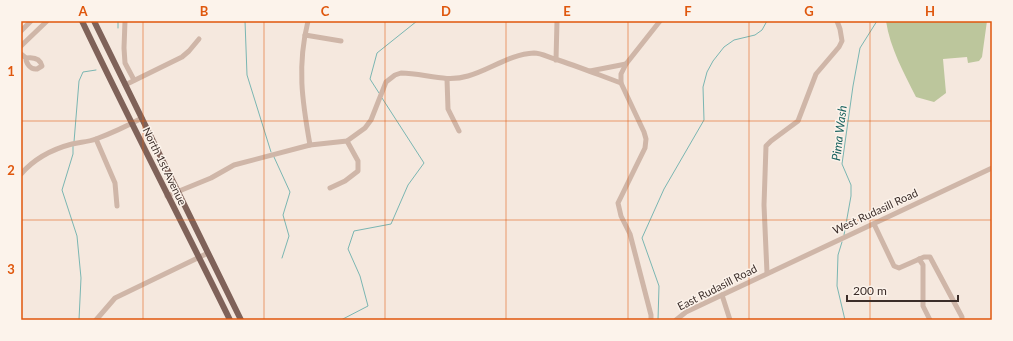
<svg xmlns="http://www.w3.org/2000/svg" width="1013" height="341" viewBox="0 0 1013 341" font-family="Lato,sans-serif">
	<rect width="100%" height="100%" fill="#f5e8de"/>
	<path fill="#bcc69c" d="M886 21H987L982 57 979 61 968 63 967 57 943 59 946 93 934 102 916 97C904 73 890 48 886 21Z"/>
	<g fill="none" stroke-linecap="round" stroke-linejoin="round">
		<g stroke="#7ab6b2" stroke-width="1">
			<path d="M245 21 247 75 271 152"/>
			<path d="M118 28V21"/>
			<path d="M379 93 370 79 377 53 417 21"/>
			<path d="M74 142 79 81 83 72 96 70"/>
			<path d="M73 145V154L62 190 77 236 81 278 79 320"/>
			<path d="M274 157 290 192 283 215 289 236 282 258"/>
			<path d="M844 235 851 196V185L842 164 853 86 860 48 877 21"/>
			<path d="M842 242 838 255 837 286 845 320"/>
			<path d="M341 320 368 306 360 276 348 249 354 231 391 224 408 185 424 163 382 98"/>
			<path d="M658 320 659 286 642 238 664 189 704 120 703 87 707 72 713 61 724 47 734 40 755 35 762 30 767 21"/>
		</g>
		<g stroke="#cfb6a8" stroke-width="5">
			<path d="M125 21 124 48 125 63 134 80"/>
			<path d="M308 21C297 66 302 100 310 145"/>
			<path d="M21 31 31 21"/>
			<path d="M305 35 341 41"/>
			<path d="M21 46 47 21"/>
			<path d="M21 54 26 58C26 63 30 70 37 69L42 66C40 58 33 57 26 58"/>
			<path d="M556 60 557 21"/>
			<path d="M590 71 626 64"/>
			<path d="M447 79 448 109 459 131"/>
			<path d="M125 85 182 57 189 51 199 39"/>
			<path d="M96 139 115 183 117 206"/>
			<path d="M21 174C34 159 53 149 72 144 80 142 88 142 96 139 112 133 127 126 142 118"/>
			<path d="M330 188 345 181 358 171V161L347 141"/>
			<path d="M167 196 211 178 234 165 310 145 347 141 365 128 371 120 386 82 395 75 401 73C424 73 445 83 468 76 490 70 510 54 534 53 541 53 548 57 555 59 577 66 599 75 621 83"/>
			<path d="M874 224 894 266 899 268 924 257H930L962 317V320"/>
			<path d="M919 259 923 265V306L930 320"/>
			<path d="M767 273 764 205 766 146 771 141 798 121 816 74 839 47 842 41 840 29 837 21"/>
			<path d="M722 295 730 320"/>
			<path d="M96 320 115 298 208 253"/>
			<path d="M651 320V315L630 234 621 216 618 203 645 148 646 139 644 132 621 83V74L626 64 660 21"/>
			<path d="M676 320 686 312 722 295 992 168"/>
		</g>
		<g stroke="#7f6259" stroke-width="6">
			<path d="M82 21C130 122 181 220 230 320"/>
			<path d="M94 21 241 320"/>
		</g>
	</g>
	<path fill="none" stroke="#df570d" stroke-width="1" stroke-opacity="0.55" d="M143 21V320M264 21V320M385 21V320M506 21V320M628 21V320M749 21V320M870 21V320M21 121H992M21 220H992"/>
	<g text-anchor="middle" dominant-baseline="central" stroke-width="3" stroke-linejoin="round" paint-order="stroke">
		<g font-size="11" fill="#3b2d29" stroke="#fcf3eb">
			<text transform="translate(165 166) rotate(64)">North 1st Avenue</text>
			<text transform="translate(875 211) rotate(-25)">West Rudasill Road</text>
			<text transform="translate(717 287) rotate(-27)">East Rudasill Road</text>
		</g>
		<g font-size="12" font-style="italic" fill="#19625f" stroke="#fcf3eb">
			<text transform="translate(839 133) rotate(-83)">Pima Wash</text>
		</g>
	</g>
	<rect width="1013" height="341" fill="none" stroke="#fcf3eb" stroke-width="44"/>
	<path d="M847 295v6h111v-6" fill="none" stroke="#3b2d29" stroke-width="2"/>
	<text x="853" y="295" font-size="12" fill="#3b2d29" stroke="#fcf3eb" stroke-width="3" paint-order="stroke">200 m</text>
	<rect x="22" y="22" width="969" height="297" fill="none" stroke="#df570d" stroke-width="1.5"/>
	<g font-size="13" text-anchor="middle" font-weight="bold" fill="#df570d">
		<text x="83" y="16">A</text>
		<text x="204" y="16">B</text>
		<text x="325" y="16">C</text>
		<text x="446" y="16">D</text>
		<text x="567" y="16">E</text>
		<text x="688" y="16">F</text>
		<text x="809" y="16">G</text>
		<text x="930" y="16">H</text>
		<text x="11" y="76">1</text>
		<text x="11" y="175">2</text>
		<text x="11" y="274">3</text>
	</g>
</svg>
